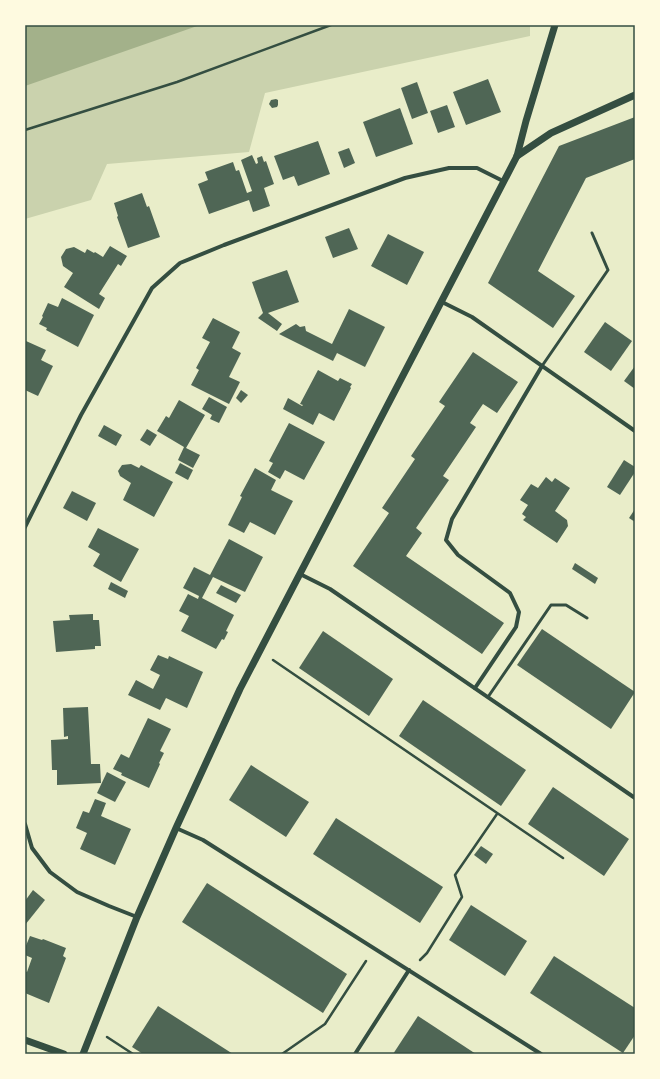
<svg xmlns="http://www.w3.org/2000/svg" width="660" height="1079" viewBox="0 0 660 1079" font-family="'Golos Text',sans-serif">
	<rect width="100%" height="100%" fill="#e9edc9"/>
	<path fill="#cad2ad" d="M25 25H530V36L265 93 249 152 107 164 91 200 25 219Z"/>
	<path fill="#a3b18a" d="M25 25H200L25 86Z"/>
	<g fill="#4f6655">
		<path d="M488 79 501 112 466 125 453 92Z"/>
		<path d="M417 82 428 113 412 119 401 88Z"/>
		<path d="M276 99 278 100V105L277 107 272 108 269 104 271 100Z"/>
		<path d="M447 105 455 127 438 133 430 111Z"/>
		<path d="M400 108 413 144 376 157 363 122Z"/>
		<path d="M635 117V159L586 178 538 271 575 296 553 328 488 283 559 146Z"/>
		<path d="M318 141 330 174 298 186 294 176 283 180 274 156Z"/>
		<path d="M349 148 355 163 344 168 338 152Z"/>
		<path d="M252 155 256 164 258 163 257 158 262 156 264 162 266 161 274 184 264 188 270 206 253 212 249 200 209 214 198 184 208 180 205 172 233 162 236 171 239 170 247 193 252 191 241 160Z"/>
		<path d="M142 193 147 207 149 206 160 237 128 248 117 217 118 216 114 203Z"/>
		<path d="M349 228 358 249 333 258 325 237Z"/>
		<path d="M388 234 424 252 407 285 371 266Z"/>
		<path d="M110 246 127 256 121 266 118 264 99 294 105 298 99 309 64 287 73 273 63 266 61 257 66 249 74 247 85 253 87 249 94 253 95 252 103 257Z"/>
		<path d="M287 270 299 302 268 313 282 324 277 331 258 318 263 313 252 282Z"/>
		<path d="M62 298 94 315 78 347 46 330 47 328 39 324 43 317 42 316 48 303 58 307Z"/>
		<path d="M349 309 385 327 365 367 337 353 333 361 279 334 296 324 300 327 305 326 306 331 332 344Z"/>
		<path d="M213 318 240 332 232 348 241 353 229 377 240 382 229 404 191 385 199 370 196 368 210 342 202 338Z"/>
		<path d="M605 322 632 341 611 371 584 352Z"/>
		<path d="M26 341 46 350 41 360 53 366 38 396 25 390V343Z"/>
		<path d="M473 352 518 382 497 413 483 404 470 423 476 427 443 476 449 480 416 528 422 533 406 556 504 623 482 654 353 566 389 513 382 508 415 459 411 456 445 406 439 402Z"/>
		<path d="M635 366V389L624 381Z"/>
		<path d="M318 370 338 381 340 378 352 384 350 387 351 388 334 421 319 413 313 425 283 409 288 398 302 406 303 405 300 404Z"/>
		<path d="M241 390 248 395 241 403 236 398Z"/>
		<path d="M209 397 227 407 219 423 210 419 212 415 202 409Z"/>
		<path d="M179 400 205 415 186 448 200 455 193 468 178 460 184 447 157 431 166 416 169 418Z"/>
		<path d="M289 423 325 442 304 480 285 470 280 479 268 472 273 463 269 461Z"/>
		<path d="M104 425 122 435 116 446 98 436Z"/>
		<path d="M147 429 157 435 150 446 140 440Z"/>
		<path d="M624 460 635 467V472L620 495 607 487Z"/>
		<path d="M180 463 193 470 188 480 175 473Z"/>
		<path d="M131 464 139 468 141 465 173 482 154 517 123 500 131 483 120 476 118 471 122 465Z"/>
		<path d="M255 468 276 480 271 490 293 501 275 535 250 522 244 533 228 525 242 497 240 496Z"/>
		<path d="M546 477 552 482 555 478 570 488 555 511 567 520 568 526 557 543 523 520 526 517 522 514 528 505 520 500 531 484 538 488Z"/>
		<path d="M72 491 96 503 87 521 63 508Z"/>
		<path d="M635 509V522L629 518Z"/>
		<path d="M98 528 139 549 121 582 93 566 100 554 88 547Z"/>
		<path d="M229 539 263 557 245 592 213 577 202 598 234 615 226 631 228 632 224 640 222 639 216 649 181 631 189 616 179 611 188 594 198 599 199 596 183 588 194 567 210 575Z"/>
		<path d="M575 563 598 578 595 584 572 569Z"/>
		<path d="M111 582 128 591 125 598 108 589Z"/>
		<path d="M221 585 241 595 236 603 216 593Z"/>
		<path d="M93 614V620H99L101 646H95V649L56 652 53 621 70 620 69 615Z"/>
		<path d="M542 629 635 692 611 729 517 665Z"/>
		<path d="M323 631 393 679 369 716 299 668Z"/>
		<path d="M158 655 168 659 169 656 203 672 187 708 166 698 160 710 128 695 136 680 153 689 160 675 150 670Z"/>
		<path d="M423 700 526 770 501 806 399 736Z"/>
		<path d="M88 707 91 764H100L101 783 57 785V770H52L51 740 68 739V736L64 737 63 708Z"/>
		<path d="M148 718 171 729 160 751 164 753 159 763 160 764 149 788 121 775 122 773 113 769 121 754 129 758Z"/>
		<path d="M251 765 309 802 286 837 229 800Z"/>
		<path d="M107 772 126 782 115 802 97 793Z"/>
		<path d="M553 787 629 839 604 876 528 824Z"/>
		<path d="M95 799 106 803 101 816 131 829 115 865 80 849 87 833 76 828 83 811 89 813Z"/>
		<path d="M336 818 443 887 420 923 313 854Z"/>
		<path d="M481 846 493 854 486 864 474 855Z"/>
		<path d="M207 883 347 974 323 1013 182 922Z"/>
		<path d="M33 890 45 900 25 925V901Z"/>
		<path d="M471 905 527 941 505 976 449 940Z"/>
		<path d="M30 936 42 940 43 939 66 948 63 956 66 958 49 1003 25 993V971L27 972 32 958 25 955V948Z"/>
		<path d="M554 956 635 1008V1035L623 1053 530 993Z"/>
		<path d="M158 1006 233 1054H143L132 1047Z"/>
		<path d="M418 1016 476 1054H393Z"/>
	</g>
	<g fill="none" stroke-linecap="round" stroke-linejoin="round">
		<g stroke="#344e41" stroke-width="2.5">
			<path d="M25 130 177 82 331 25"/>
			<path d="M273 660 563 858"/>
			<path d="M420 960 427 953 462 897 455 875 497 814"/>
			<path d="M107 1037 133 1054"/>
			<path d="M282 1054 325 1024 366 961"/>
		</g>
		<g stroke="#344e41" stroke-width="3">
			<path d="M542 366 608 270 592 233"/>
			<path d="M488 697 551 605H566L587 618"/>
		</g>
		<g stroke="#344e41" stroke-width="4">
			<path d="M442 302 472 317 635 431"/>
			<path d="M25 527 81 415 152 288 180 263 224 245 405 178 449 168H477L503 181"/>
			<path d="M300 574 330 589 635 798"/>
			<path d="M475 688 516 627 519 612 510 593 458 555 446 540 452 519 542 366"/>
			<path d="M25 824 32 848 50 872 77 892 109 906 137 917"/>
			<path d="M176 828 203 840 541 1054"/>
			<path d="M355 1054 409 970"/>
		</g>
		<g stroke="#344e41" stroke-width="7">
			<path d="M517 156 551 133 635 95"/>
			<path d="M25 1040 64 1054"/>
			<path d="M83 1054 137 917 176 828 240 689 517 156 526 121 555 25"/>
		</g>
	</g>
	<rect width="660" height="1079" fill="none" stroke="#fefae0" stroke-width="52"/>
	<rect x="26" y="26" width="608" height="1027" fill="none" stroke="#344e41" stroke-width="1.5"/>
</svg>
